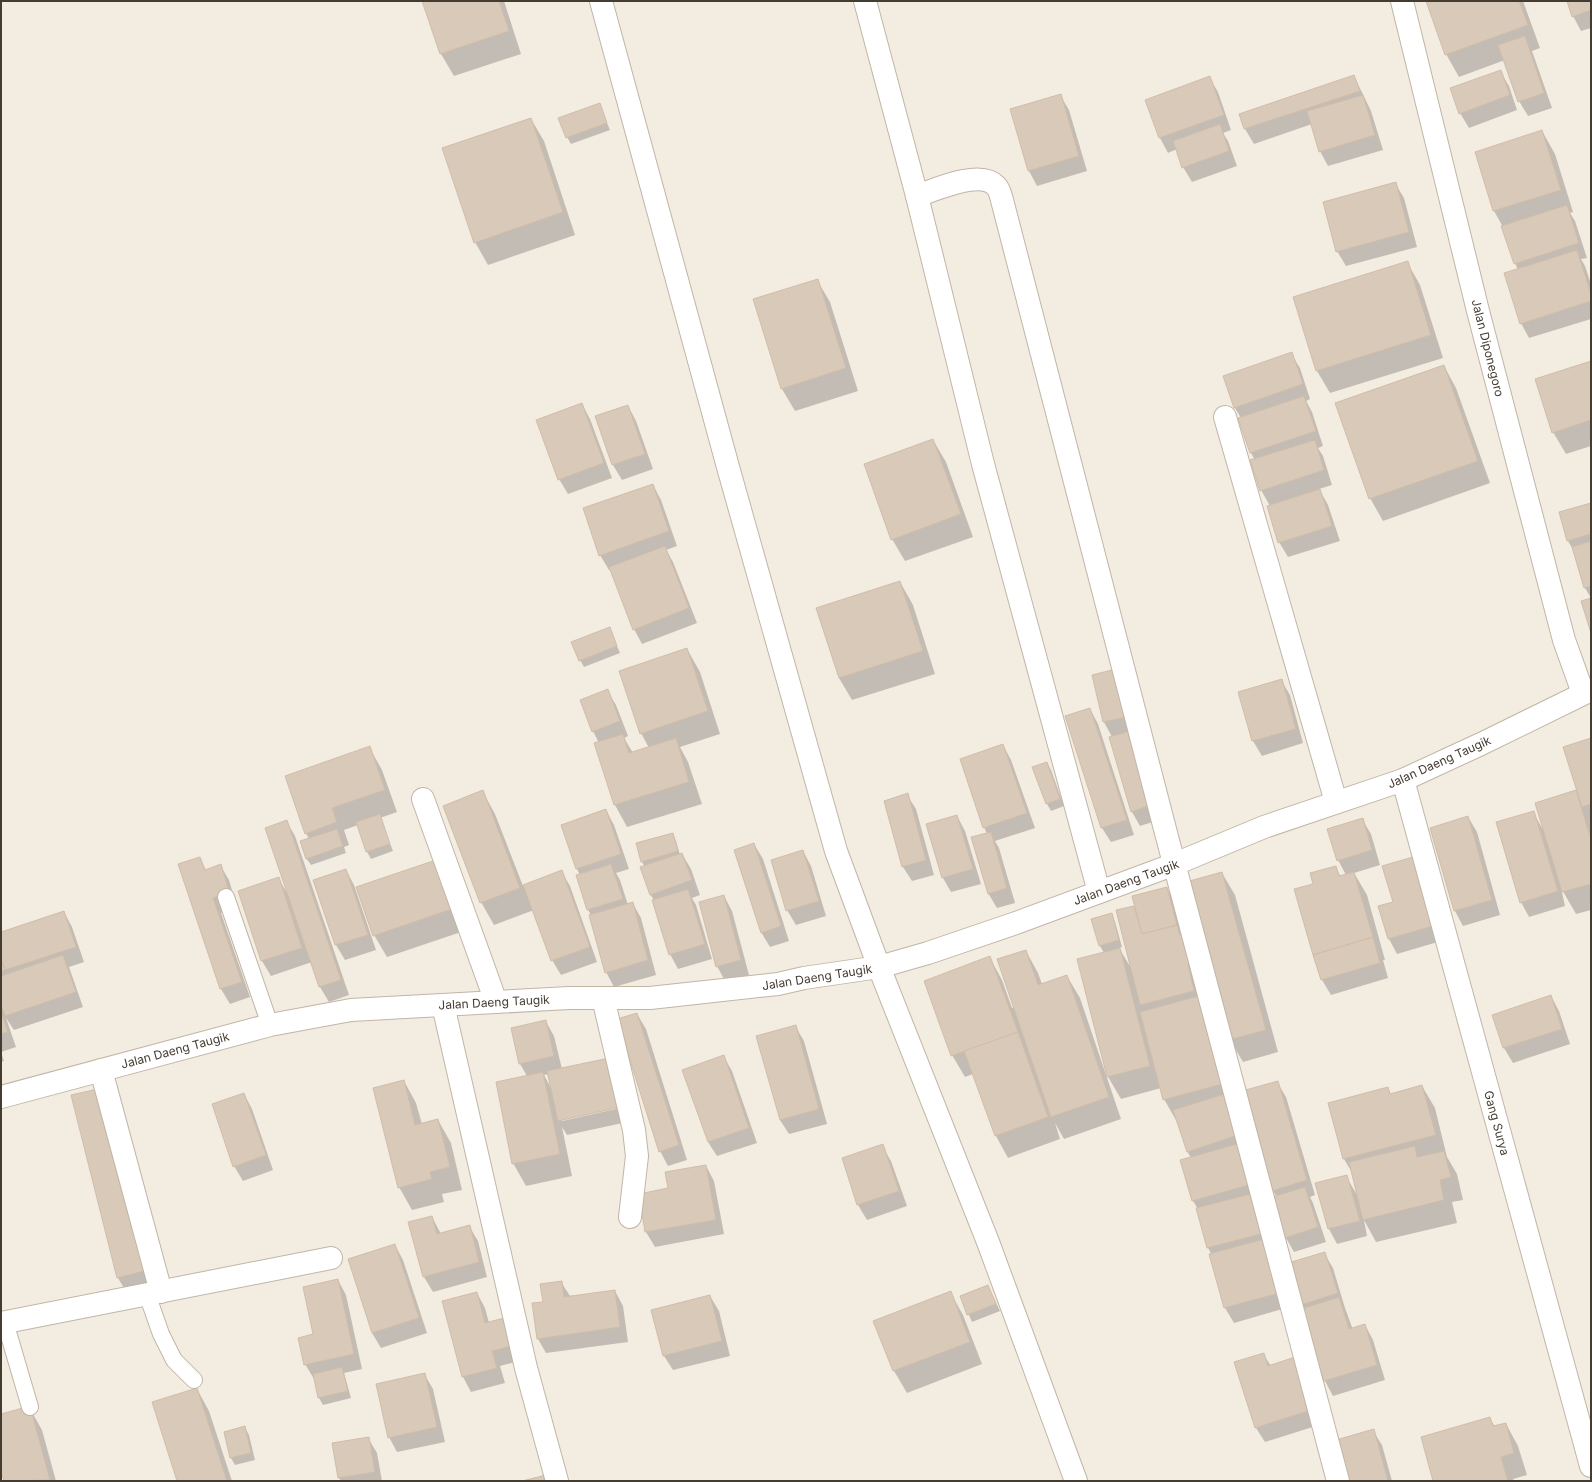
<svg xmlns="http://www.w3.org/2000/svg" width="1592" height="1482" viewBox="0 0 1592 1482" font-family="Inter,sans-serif">
	<rect width="100%" height="100%" fill="#f3ece1"/>
	<g fill="#0003" fill-rule="evenodd">
		<path d="M423 1H504L521 54 454 76 441 54Z"/>
		<path d="M1427 1H1523L1540 48 1532 51 1552 108 1528 116 1519 101 1505 60 1459 77 1446 54Z"/>
		<path d="M1568 1H1591V28L1581 31 1573 16Z"/>
		<path d="M1500 71 1509 86 1517 110 1469 128 1460 113Z"/>
		<path d="M1354 76 1371 111 1383 150 1328 166 1320 151 1312 124 1254 144 1245 129 1240 114Z"/>
		<path d="M1209 77 1218 92 1231 130 1223 133 1228 141 1237 166 1192 182 1183 167 1177 149 1168 153 1160 138 1146 100Z"/>
		<path d="M1060 95 1069 110 1087 171 1037 186 1029 171Z"/>
		<path d="M599 104 610 130 571 144 567 137Z"/>
		<path d="M531 119 544 141 575 235 488 265 475 242Z"/>
		<path d="M1542 131 1555 154 1573 212 1570 213 1575 221 1587 258 1581 259 1585 266 1591 284V319L1529 338 1521 323 1518 270 1515 263 1503 227 1494 211 1476 152Z"/>
		<path d="M1395 183 1404 198 1417 247 1346 266 1337 251Z"/>
		<path d="M1407 262 1420 285 1443 358 1330 393 1317 371 1294 298Z"/>
		<path d="M817 280 830 302 858 391 795 411 782 389 754 300Z"/>
		<path d="M1291 354 1300 368 1310 399 1306 401 1312 412 1323 446 1318 448 1323 456 1332 485 1319 489 1328 505 1340 541 1288 557 1279 542 1270 506 1261 490 1255 460 1251 453 1239 418H1241L1235 408 1225 376Z"/>
		<path d="M1591 362V446L1566 454 1553 432Z"/>
		<path d="M1444 366 1456 388 1490 483 1383 521 1370 498Z"/>
		<path d="M582 404 590 419 612 478 568 494 559 479Z"/>
		<path d="M628 406 636 421 653 469 622 480 613 465 597 417Z"/>
		<path d="M933 440 946 462 973 537 905 561 892 539Z"/>
		<path d="M653 485 661 500 677 546 666 550 673 562 697 623 642 644 634 629 611 569 609 570 600 555Z"/>
		<path d="M1591 504V598L1585 588 1575 553 1568 541 1560 513Z"/>
		<path d="M900 582 913 605 935 674 852 700 839 678Z"/>
		<path d="M609 628 620 653 584 667 580 660Z"/>
		<path d="M687 649 700 672 720 734 680 747 688 762 702 804 627 827 615 805 599 743 593 731 607 691 616 705 628 736 624 738 633 753 649 748 641 733Z"/>
		<path d="M1116 670 1159 820 1140 826 1132 812 1112 737 1104 722 1093 676Z"/>
		<path d="M1281 680 1290 695 1303 743 1262 756 1253 741 1240 692Z"/>
		<path d="M1090 709 1098 724 1134 835 1111 842 1102 828Z"/>
		<path d="M1591 739V910L1576 914 1561 888 1565 906 1529 917 1521 902 1533 812 1542 828 1575 791 1579 798Z"/>
		<path d="M1003 745 1011 760 1035 828 995 841 999 848 1015 903 997 908 988 893 987 834 984 827Z"/>
		<path d="M369 747 382 770 397 812 380 818 393 851 371 859 367 852 358 825 344 830 349 845 344 847 346 853 311 865 306 858 309 839 306 833Z"/>
		<path d="M1047 763 1051 770 1064 806 1051 811 1047 804Z"/>
		<path d="M483 792 495 814 523 886 561 871 570 886 597 962 561 975 552 960 534 910 494 925 481 902Z"/>
		<path d="M907 795 916 809 934 875 912 881 903 867Z"/>
		<path d="M606 810 614 825 629 869 616 873 620 880 628 905 633 904 641 918 656 975 614 987 606 972 591 915 588 910 580 875 577 869Z"/>
		<path d="M957 816 965 831 981 884 951 892 943 878Z"/>
		<path d="M1468 817 1477 832 1500 915 1463 926 1455 911 1431 828Z"/>
		<path d="M1362 819 1371 834 1380 865 1354 873 1367 895 1385 960H1383L1388 978 1331 995 1322 980 1296 890 1314 885 1335 867 1341 877 1346 875 1338 860Z"/>
		<path d="M287 822 295 836 349 995 329 1002 320 987 312 962 271 976 262 961 239 891 278 878 289 896Z"/>
		<path d="M672 834 676 841 680 855 682 854 691 869 700 895 692 898 696 905 712 959 678 969 670 954 654 900 650 894 645 867 642 862Z"/>
		<path d="M754 844 763 859 789 941 770 947 761 932Z"/>
		<path d="M803 851 811 866 826 916 796 925 787 910Z"/>
		<path d="M199 858 206 870 220 865 229 880 237 907 221 913 250 997 230 1004 221 989 179 865Z"/>
		<path d="M1412 858 1441 941 1397 954 1389 939 1380 907 1394 903Z"/>
		<path d="M435 861 464 931 387 957 374 935Z"/>
		<path d="M346 870 354 885 376 950 345 960 336 945 315 881Z"/>
		<path d="M1222 873 1235 895 1278 1052 1243 1062 1230 1040Z"/>
		<path d="M1167 888 1175 903 1286 1308 1234 1323 1225 1308 1210 1255H1212L1208 1248 1198 1209 1193 1201 1181 1161 1191 1158 1187 1151 1177 1122 1164 1099 1161 1088 1121 1099 1107 1075 1104 953 1100 946 1111 914 1115 922 1122 947 1119 948 1131 968 1133 907 1136 911Z"/>
		<path d="M724 896 732 911 749 975 725 981 717 966Z"/>
		<path d="M64 912 72 927 84 962 69 967 83 1007 14 1030 6 1018 16 1047 1 1052V933Z"/>
		<path d="M1026 951 1038 973 1042 984 1067 976 1080 998 1121 1119 1064 1139 1055 1123 1060 1139 1008 1158 996 1136 973 1074 965 1077 952 1055 990 958 1002 980 1012 1008 1014 1007Z"/>
		<path d="M1551 996 1559 1011 1570 1044 1513 1063 1504 1048 1493 1015Z"/>
		<path d="M637 1014 646 1029 687 1160 668 1166 660 1151Z"/>
		<path d="M546 1022 554 1036 562 1069V1121L629 1106 632 1121 567 1135 562 1127 572 1176 526 1186 513 1163 527 1076 520 1064 512 1029ZM549 1074 551 1088 544 1075Z"/>
		<path d="M795 1026 804 1041 827 1124 789 1134 780 1120Z"/>
		<path d="M1 1052 4 1061 1 1062Z"/>
		<path d="M724 1057 732 1071 757 1143 717 1156 708 1142Z"/>
		<path d="M404 1081 416 1103 422 1124 438 1120 451 1143 462 1190 442 1194 444 1202 412 1210 399 1187Z"/>
		<path d="M1277 1082 1286 1097 1315 1195 1310 1197 1313 1203 1326 1242 1294 1252 1286 1238 1277 1197 1273 1191 1244 1092Z"/>
		<path d="M1422 1086 1435 1108 1447 1157 1457 1174 1463 1200 1452 1202 1457 1223 1376 1242 1364 1220 1367 1236 1337 1244 1329 1229 1346 1176 1357 1195 1353 1174 1344 1159 1329 1104 1388 1088 1391 1094Z"/>
		<path d="M244 1094 252 1109 273 1170 243 1181 234 1166Z"/>
		<path d="M73 1096 156 1294 131 1300 118 1278Z"/>
		<path d="M882 1146 891 1161 907 1206 867 1220 858 1205 843 1159Z"/>
		<path d="M706 1166 714 1181 724 1234 655 1247 646 1232 669 1189Z"/>
		<path d="M432 1217 441 1234 469 1226 478 1241 487 1277 433 1292 424 1277 410 1223Z"/>
		<path d="M395 1245 403 1260 427 1333 381 1348 372 1333Z"/>
		<path d="M1324 1253 1333 1268 1345 1308 1353 1330 1365 1325 1373 1340 1385 1380 1333 1396 1325 1381 1303 1309H1305L1302 1304Z"/>
		<path d="M338 1280 346 1295 362 1369 344 1373 351 1398 323 1405 319 1398 315 1379H314L305 1364Z"/>
		<path d="M561 1282 570 1296 615 1291 623 1306 628 1342 546 1353 538 1339 544 1303Z"/>
		<path d="M988 1286 1000 1311 972 1322 961 1297Z"/>
		<path d="M950 1292 963 1315 982 1364 907 1393 894 1371Z"/>
		<path d="M477 1293 485 1308 489 1323 503 1319 519 1361 500 1366 505 1383 471 1392 463 1377 443 1302Z"/>
		<path d="M710 1296 719 1311 730 1356 673 1370 664 1356Z"/>
		<path d="M1263 1354 1271 1366 1294 1359 1319 1425 1265 1442 1256 1428Z"/>
		<path d="M424 1374 433 1389 445 1442 397 1452 389 1437Z"/>
		<path d="M197 1389 209 1411 232 1481H178Z"/>
		<path d="M29 1407 42 1430 56 1481H5L1 1468V1415Z"/>
		<path d="M1490 1418 1495 1427 1506 1424 1518 1446 1527 1475 1513 1479 1514 1481H1434Z"/>
		<path d="M245 1428 249 1435 255 1460 235 1465 231 1458 225 1432Z"/>
		<path d="M1373 1431 1382 1445 1392 1481H1348Z"/>
		<path d="M368 1438 377 1453 382 1481H341L339 1478Z"/>
	</g>
	<g fill="#d9c9b8" stroke="#d1bda8">
		<path d="M422 1H499L509 31 440 54Z"/>
		<path d="M1426 1H1519L1528 25 1445 55Z"/>
		<path d="M1567 1H1591V10L1572 17Z"/>
		<path d="M1525 36 1544 93 1518 102 1498 45Z"/>
		<path d="M1501 70 1510 95 1459 114 1450 88Z"/>
		<path d="M1354 75 1360 91 1244 129 1239 114Z"/>
		<path d="M1210 76 1224 115 1159 138 1145 100Z"/>
		<path d="M1061 94 1079 156 1028 171 1010 109Z"/>
		<path d="M1363 95 1375 135 1319 152 1307 111Z"/>
		<path d="M600 103 607 123 566 138 558 118Z"/>
		<path d="M531 118 563 212 474 243 442 148Z"/>
		<path d="M1220 124 1229 151 1182 168 1173 141Z"/>
		<path d="M1542 130 1561 190 1493 211 1475 152Z"/>
		<path d="M1396 182 1409 232 1336 252 1323 202Z"/>
		<path d="M1567 205 1579 243 1514 264 1501 226Z"/>
		<path d="M1577 250 1591 294V301L1520 324 1504 273Z"/>
		<path d="M1408 261 1431 335 1316 371 1293 297Z"/>
		<path d="M818 279 846 368 781 389 753 299Z"/>
		<path d="M1292 352 1303 384 1234 408 1223 376Z"/>
		<path d="M1591 361V420L1552 433 1535 379Z"/>
		<path d="M1444 365 1478 461 1369 499 1335 403Z"/>
		<path d="M1304 396 1316 431 1250 453 1238 418Z"/>
		<path d="M582 403 604 463 558 480 536 420Z"/>
		<path d="M628 405 645 454 612 465 595 416Z"/>
		<path d="M933 439 961 514 891 540 864 464Z"/>
		<path d="M1315 440 1324 470 1260 491 1250 460Z"/>
		<path d="M653 484 669 531 599 556 583 508Z"/>
		<path d="M1320 489 1332 526 1278 543 1267 506Z"/>
		<path d="M1591 503V534L1567 541 1559 512Z"/>
		<path d="M1591 541V586L1584 588 1572 547Z"/>
		<path d="M665 546 689 608 633 630 609 567Z"/>
		<path d="M900 581 923 651 839 678 816 608Z"/>
		<path d="M1591 598V633L1581 601Z"/>
		<path d="M610 627 617 646 579 661 571 642Z"/>
		<path d="M687 648 708 711 640 734 619 671Z"/>
		<path d="M1116 669 1127 717 1103 722 1092 675Z"/>
		<path d="M1282 679 1296 729 1252 741 1238 692Z"/>
		<path d="M608 689 620 721 592 732 580 700Z"/>
		<path d="M1090 708 1127 820 1101 828 1065 716Z"/>
		<path d="M1130 731 1151 805 1131 812 1109 737Z"/>
		<path d="M623 734 629 753 676 738 689 782 614 805 594 743Z"/>
		<path d="M1591 738V804L1582 807 1563 747Z"/>
		<path d="M1003 744 1027 813 983 828 960 759Z"/>
		<path d="M370 746 385 790 332 808 337 822 305 834 285 776Z"/>
		<path d="M1047 762 1060 799 1046 804 1032 767Z"/>
		<path d="M483 790 520 888 480 903 443 806Z"/>
		<path d="M1576 790 1591 839V884L1562 892 1535 803Z"/>
		<path d="M908 793 926 860 902 867 884 801Z"/>
		<path d="M606 809 621 854 576 869 561 825Z"/>
		<path d="M1534 811 1558 891 1520 903 1496 822Z"/>
		<path d="M380 814 390 844 366 852 356 822Z"/>
		<path d="M957 815 973 869 942 878 926 824Z"/>
		<path d="M1468 816 1492 900 1454 911 1430 828Z"/>
		<path d="M1363 818 1372 850 1337 861 1327 829Z"/>
		<path d="M287 820 341 980 319 987 265 828Z"/>
		<path d="M337 829 343 846 306 859 300 841Z"/>
		<path d="M991 832 1007 888 988 894 971 837Z"/>
		<path d="M673 833 678 851 641 862 636 843Z"/>
		<path d="M754 843 781 926 761 933 734 850Z"/>
		<path d="M803 850 819 901 786 911 771 860Z"/>
		<path d="M682 853 692 880 650 895 640 867Z"/>
		<path d="M200 857 205 870 221 864 229 892 213 898 242 982 220 989 178 864Z"/>
		<path d="M1413 857 1433 926 1388 939 1378 906 1393 902 1382 866Z"/>
		<path d="M436 860 452 909 373 936 356 887Z"/>
		<path d="M611 864 623 899 587 910 576 875Z"/>
		<path d="M1336 866 1339 876 1354 872 1373 937 1313 955 1294 889 1313 884 1310 873Z"/>
		<path d="M346 869 368 935 335 945 313 880Z"/>
		<path d="M562 870 590 947 551 961 523 885Z"/>
		<path d="M1222 872 1266 1030 1229 1040 1186 882Z"/>
		<path d="M279 877 302 948 261 961 238 891Z"/>
		<path d="M1167 887 1177 925 1142 934 1132 896Z"/>
		<path d="M688 889 705 944 669 955 652 900Z"/>
		<path d="M724 895 741 960 716 967 699 902Z"/>
		<path d="M633 902 648 960 605 973 589 915Z"/>
		<path d="M1134 906 1142 934 1177 925 1180 935 1188 933 1196 963 1188 965 1194 991 1140 1005 1116 910Z"/>
		<path d="M64 911 76 947 5 970 1 960V932Z"/>
		<path d="M1112 913 1119 940 1099 946 1091 919Z"/>
		<path d="M1373 937 1380 963 1321 980 1313 955Z"/>
		<path d="M1120 948 1150 1066 1107 1077 1077 959Z"/>
		<path d="M1026 950 1038 985 1067 975 1109 1097 1051 1117 997 959Z"/>
		<path d="M63 955 76 992 5 1016 1 1005V976Z"/>
		<path d="M990 956 1018 1032 951 1056 924 981Z"/>
		<path d="M1 960 5 970 1 972Z"/>
		<path d="M1202 995 1226 1083 1163 1100 1140 1012Z"/>
		<path d="M1551 995 1562 1029 1503 1048 1492 1015Z"/>
		<path d="M1 1012 8 1032 1 1034Z"/>
		<path d="M637 1013 679 1145 659 1152 617 1019Z"/>
		<path d="M546 1020 554 1056 519 1064 511 1028Z"/>
		<path d="M796 1025 819 1109 780 1120 756 1036Z"/>
		<path d="M1018 1032 1048 1117 995 1136 964 1051Z"/>
		<path d="M724 1055 749 1128 708 1142 682 1070Z"/>
		<path d="M614 1057 625 1106 558 1121 547 1071Z"/>
		<path d="M543 1072 560 1154 512 1164 496 1082Z"/>
		<path d="M404 1080 415 1125 438 1119 450 1167 430 1172 432 1179 398 1188 373 1088Z"/>
		<path d="M1278 1081 1307 1180 1272 1191 1242 1091Z"/>
		<path d="M1422 1085 1436 1135 1343 1159 1328 1103 1388 1087 1390 1094Z"/>
		<path d="M98 1089 144 1271 117 1278 71 1095Z"/>
		<path d="M244 1093 266 1155 233 1167 212 1104Z"/>
		<path d="M1228 1093 1241 1134 1187 1152 1173 1110Z"/>
		<path d="M1244 1142 1256 1183 1192 1201 1180 1160Z"/>
		<path d="M883 1144 899 1191 857 1205 842 1158Z"/>
		<path d="M1415 1146 1417 1157 1444 1151 1451 1177 1440 1180 1444 1200 1363 1220 1349 1162Z"/>
		<path d="M706 1165 716 1220 645 1232 639 1194 668 1188 665 1172Z"/>
		<path d="M1347 1175 1360 1221 1328 1229 1315 1183Z"/>
		<path d="M1305 1187 1318 1227 1285 1238 1272 1197Z"/>
		<path d="M1250 1194 1261 1234 1207 1248 1196 1208Z"/>
		<path d="M432 1216 437 1234 470 1225 479 1262 423 1277 408 1222Z"/>
		<path d="M1264 1239 1279 1293 1224 1308 1209 1254Z"/>
		<path d="M395 1244 419 1318 372 1333 348 1259Z"/>
		<path d="M1325 1252 1338 1293 1301 1305 1288 1263Z"/>
		<path d="M338 1279 354 1354 304 1365 298 1338 313 1334 303 1287Z"/>
		<path d="M562 1281 564 1297 615 1290 620 1327 537 1339 532 1303 543 1302 540 1284Z"/>
		<path d="M988 1285 996 1304 967 1315 960 1296Z"/>
		<path d="M951 1291 970 1342 893 1371 873 1321Z"/>
		<path d="M477 1292 485 1323 504 1318 511 1346 492 1351 497 1368 462 1377 442 1301Z"/>
		<path d="M710 1295 722 1341 663 1356 651 1310Z"/>
		<path d="M1339 1297 1349 1329 1365 1324 1377 1365 1324 1381 1301 1309Z"/>
		<path d="M1264 1353 1268 1366 1295 1357 1311 1410 1255 1428 1234 1362Z"/>
		<path d="M342 1367 348 1391 318 1398 313 1374Z"/>
		<path d="M425 1373 437 1427 388 1438 376 1384Z"/>
		<path d="M197 1388 227 1481H177L152 1402Z"/>
		<path d="M30 1406 50 1480 4 1481 1 1472V1414Z"/>
		<path d="M1490 1417 1493 1426 1506 1423 1514 1453 1501 1457 1508 1481H1433L1421 1437Z"/>
		<path d="M245 1426 251 1453 230 1458 224 1432Z"/>
		<path d="M1374 1429 1388 1481H1347L1336 1440Z"/>
		<path d="M369 1437 375 1472 338 1478 332 1443Z"/>
		<path d="M550 1474 552 1481H522Z"/>
	</g>
	<g fill="none" stroke-linecap="round" stroke-linejoin="round">
		<g stroke="#c1b5a6" stroke-width="18">
			<g id="lane">
				<path d="M226 897 270 1025"/>
				<path d="M147 1294 161 1334 174 1360 194 1380"/>
				<path d="M5 1322 30 1407"/>
			</g>
		</g>
		<g stroke="#c1b5a6" stroke-width="24">
			<g id="street">
				<path d="M601 1 728 467 836 851 879 967 988 1242 1076 1481"/>
				<path d="M865 1 917 196 983 464 1099 892"/>
				<path d="M1402 1 1478 311 1564 640 1583 693"/>
				<path d="M917 196C934 190 981 169 996 186 999 189 1001 196 1002 200L1166 833 1338 1481"/>
				<path d="M1225 417 1336 802"/>
				<path d="M1403 780 1591 1466"/>
				<path d="M423 799 496 1002"/>
				<path d="M603 998 634 1130 637 1156 630 1217"/>
				<path d="M443 1005 526 1368 557 1481"/>
				<path d="M101 1070 161 1292"/>
				<path d="M1 1097 270 1025 351 1010 569 998H650L778 984 804 978 879 967 928 953 1016 923 1175 864 1264 827 1403 780 1481 744 1591 690"/>
				<path d="M1 1323 331 1258"/>
			</g>
		</g>
		<use href="#lane" stroke="#fff" stroke-width="16"/>
		<use href="#street" stroke="#fff" stroke-width="22"/>
	</g>
	<g text-anchor="middle" dominant-baseline="central" stroke-width="3" stroke-linejoin="round" paint-order="stroke">
		<g font-size="12" fill="#443b31" stroke="#fff">
			<text transform="translate(1488 348) rotate(76)">Jalan Diponegoro</text>
			<text transform="translate(1439 762) rotate(-24)">Jalan Daeng Taugik</text>
			<text transform="translate(1126 882) rotate(-20)">Jalan Daeng Taugik</text>
			<text transform="translate(817 977) rotate(-9)">Jalan Daeng Taugik</text>
			<text transform="translate(494 1002) rotate(-3)">Jalan Daeng Taugik</text>
			<text transform="translate(175 1050) rotate(-15)">Jalan Daeng Taugik</text>
			<text transform="translate(1497 1123) rotate(75)">Gang Surya</text>
		</g>
	</g>
	<rect width="1592" height="1482" fill="none" stroke="#443b31" stroke-width="4"/>
</svg>
